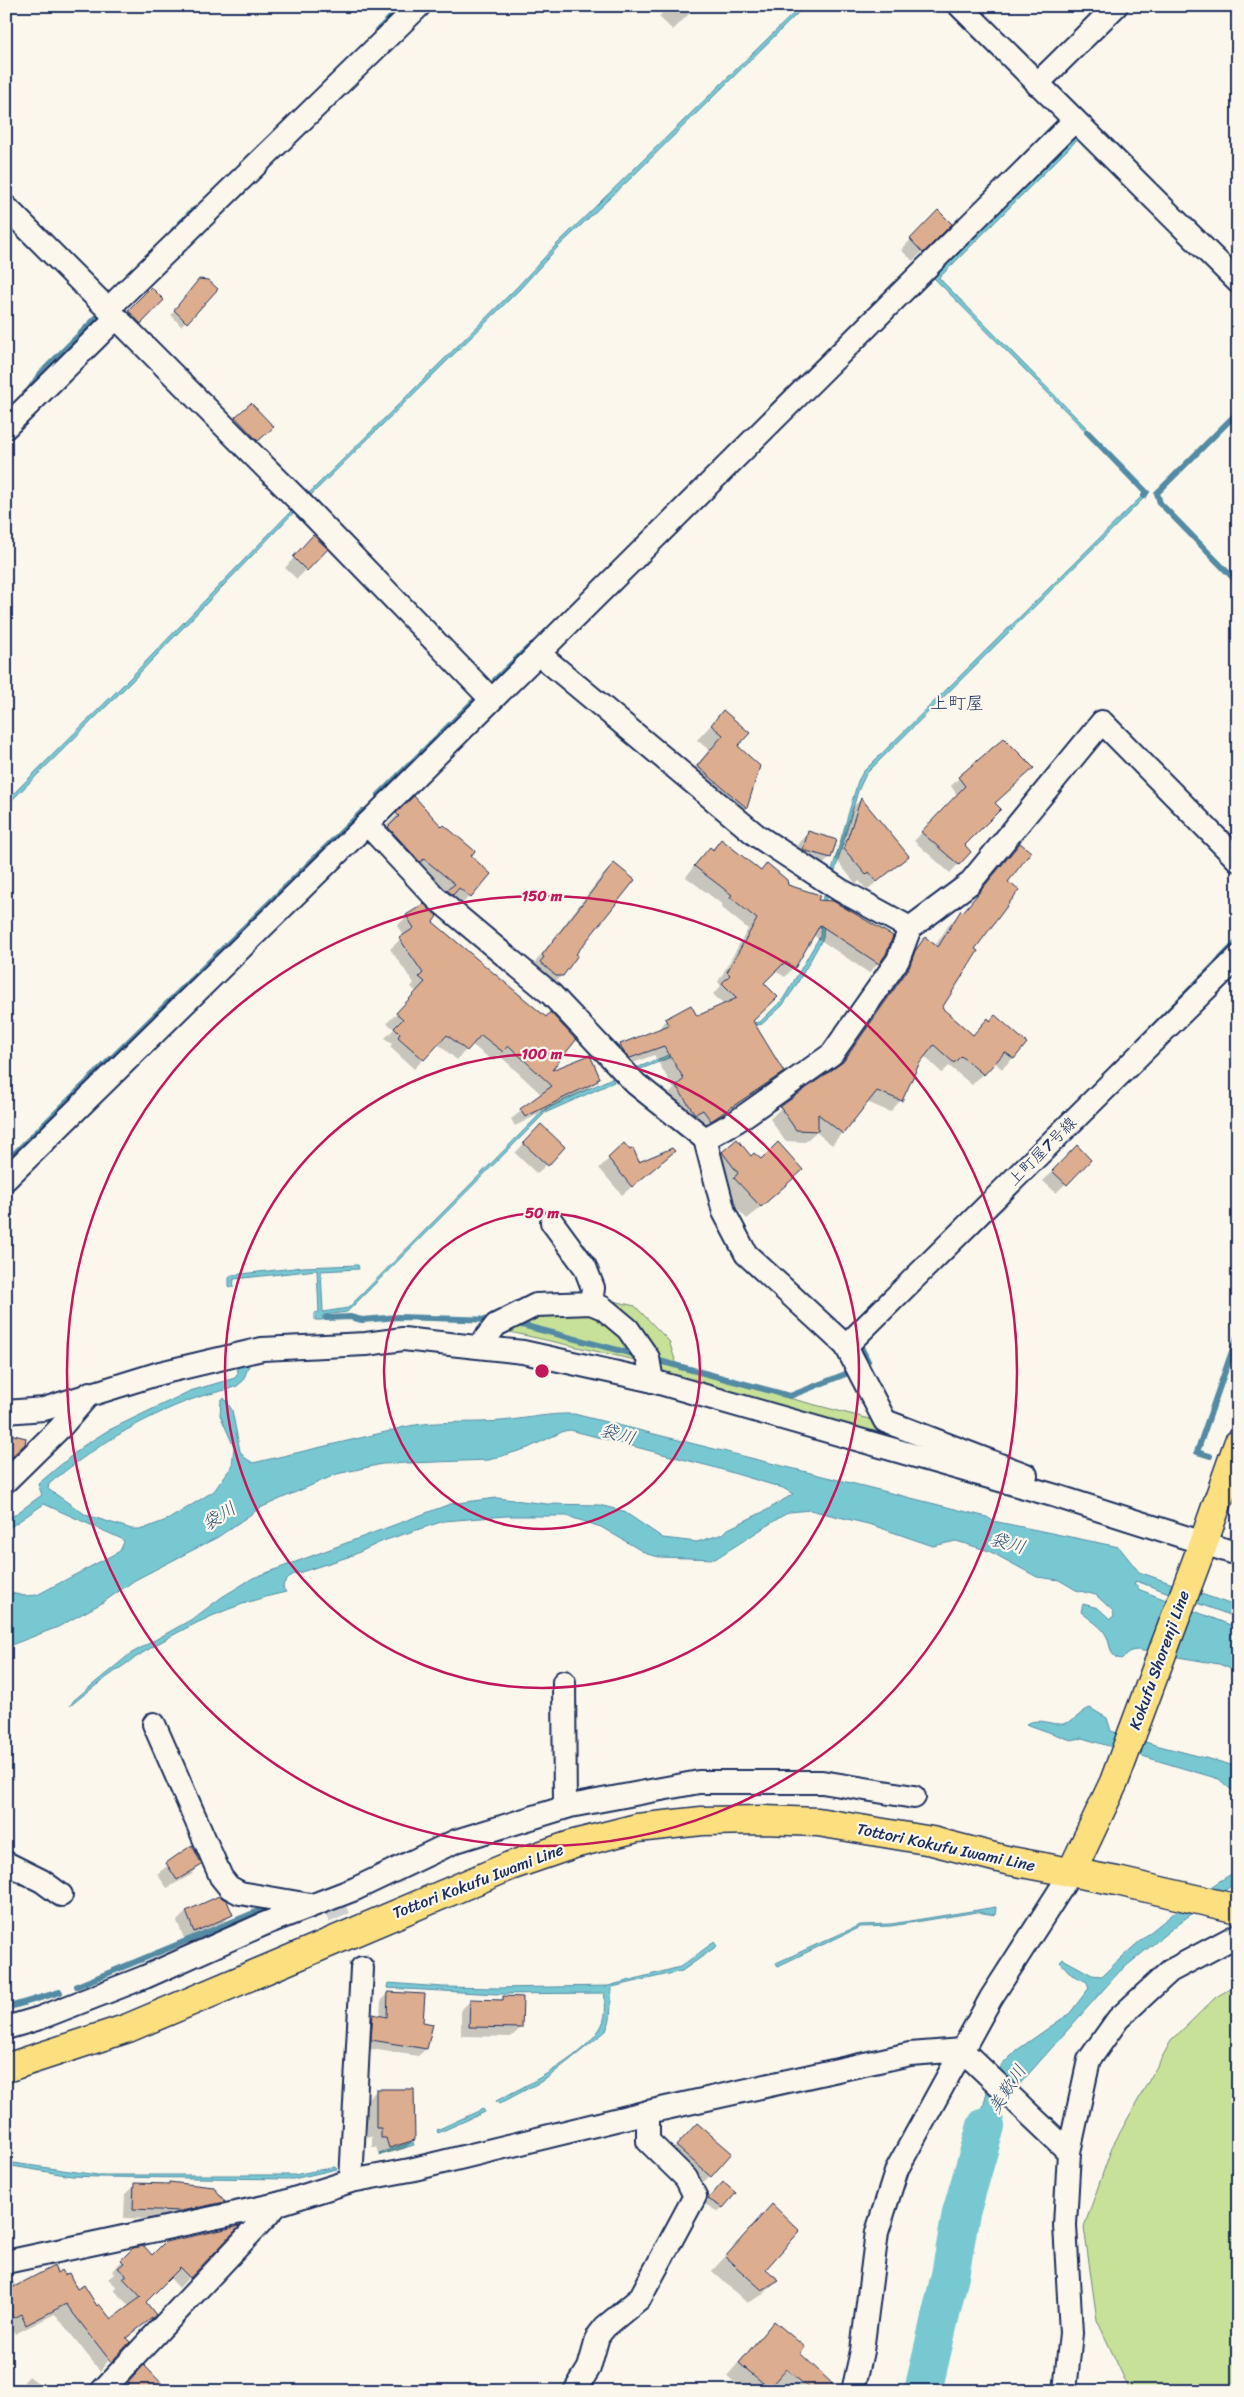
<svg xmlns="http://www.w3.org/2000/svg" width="1244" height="2397" viewBox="0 0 1244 2397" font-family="Sriracha,'Klee One',sans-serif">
	<rect width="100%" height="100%" fill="#fbf7ec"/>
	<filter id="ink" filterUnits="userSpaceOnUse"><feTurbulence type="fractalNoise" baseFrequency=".02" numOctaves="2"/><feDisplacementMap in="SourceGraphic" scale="10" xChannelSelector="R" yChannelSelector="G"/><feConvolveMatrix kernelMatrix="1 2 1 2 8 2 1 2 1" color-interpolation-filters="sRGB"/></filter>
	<g filter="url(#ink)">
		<g fill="#c7e198" stroke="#71887b">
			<path d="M601 1298 635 1306 669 1341 678 1369 873 1420 942 1452 660 1379Z"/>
			<path d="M588 1309 605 1321 644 1362 510 1332 506 1326 530 1312Z"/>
			<path d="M1238 1984V2391H1130L1097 2320 1084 2227 1112 2147 1171 2041 1216 1997Z"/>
		</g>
		<g fill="#78c8d2" stroke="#538ba4">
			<path d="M801 6H805L629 180 558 247 519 290 308 498 306 496 517 287 556 245Z"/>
			<path d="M942 6H948L1062 119 1059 122Z"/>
			<path d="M1075 133 1079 138 939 278 1150 492 866 774 858 791 835 871 832 870 858 781 863 772 1144 494V490L934 278Z"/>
			<path d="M294 508 296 510 131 682 6 806V801L128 680Z"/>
			<path d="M823 896 826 897 823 938 794 989 782 1006 762 1024 744 1028 636 1071 634 1069 745 1024 760 1022 783 999 791 986 820 936Z"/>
			<path d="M612 1078 614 1082 545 1113 347 1312 323 1315V1320H315V1313L319 1312 317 1270 234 1279 233 1287 229 1288V1278L232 1275 303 1267 358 1265 359 1269 321 1271 323 1312 348 1308 545 1109Z"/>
			<path d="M237 1365H249L243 1381 237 1386C223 1392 208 1393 193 1399 141 1418 91 1449 49 1484L48 1489 86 1515 132 1529H143L169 1519 214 1491 232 1466 234 1447 220 1415 221 1400 224 1398 232 1410 240 1451 244 1457 253 1463 390 1431C424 1419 464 1424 501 1421 525 1419 549 1413 574 1414L987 1517 993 1521 1119 1547 1139 1572 1238 1607V1618L1136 1581 1134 1584 1138 1586V1589L1238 1628V1672L1219 1664 1137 1650 1131 1651 1121 1659C1109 1657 1111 1646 1107 1637 1102 1626 1090 1620 1081 1612L1083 1604 1098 1608 1110 1619 1114 1616 1113 1611 1096 1595 1076 1590 1059 1580 1037 1577 989 1551 973 1546 956 1541 933 1546 872 1525 810 1510 790 1512 782 1516 715 1559 659 1557 647 1554 601 1527 567 1516H506L444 1521 383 1541 351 1556 292 1575 284 1583 283 1588 286 1592C206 1609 133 1654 70 1706L74 1700 130 1654 194 1618 222 1597 253 1578 450 1504 497 1498 547 1504 599 1505 623 1511 663 1538 697 1542 723 1534 728 1529 767 1510 793 1494 783 1488 713 1467 570 1430 564 1431 528 1448 489 1460 382 1464 337 1474 260 1508 218 1537 135 1580 102 1603 58 1627 6 1647V1592L25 1596 37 1595 120 1551 124 1542 122 1539 44 1504 6 1530V1521L42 1495 38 1484 83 1446 107 1431 190 1391 235 1378 238 1373Z"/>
			<path d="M1090 1708 1107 1718 1111 1731C1152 1746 1195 1754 1238 1767V1796L1219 1779 1082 1738 1071 1740 1026 1724C1041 1716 1051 1727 1066 1723 1075 1721 1081 1711 1090 1708Z"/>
			<path d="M1238 1870V1881L1179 1923 1119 1972 1002 2104 994 2119 978 2176 966 2174 987 2092 1002 2065 1017 2050 1070 2013 1089 1988 1087 1982 1072 1975 1060 1962 1063 1959 1092 1975 1102 1976C1143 1936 1188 1899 1238 1870Z"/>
			<path d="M996 1907 995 1915 977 1912 891 1926 860 1927 778 1966 776 1963 860 1925 891 1924Z"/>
			<path d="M714 1942 717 1946 682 1971 612 1987 610 2020 606 2031 546 2079 499 2104 496 2101C527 2085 579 2060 599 2030 607 2019 606 2005 604 1993L497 1994 387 1988 388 1983 442 1987 497 1988 608 1986 680 1967Z"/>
			<path d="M483 2109 485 2112 438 2133 437 2130Z"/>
			<path d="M413 2142 414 2145 380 2155 379 2153Z"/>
			<path d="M6 2162 98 2175H294L335 2167 337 2169 293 2179 98 2177 72 2176 6 2165Z"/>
		</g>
		<g fill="#0003">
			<path d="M668 6H696V7L673 30 659 17Z"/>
			<path d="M938 212 950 224 913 261 901 250Z"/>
			<path d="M195 285 216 289 181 326 171 315Z"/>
			<path d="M151 288 162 300 131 332 119 321Z"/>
			<path d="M236 418 263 436 248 450 227 427Z"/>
			<path d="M304 546 306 570 297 579 285 568Z"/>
			<path d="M723 712 736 747 758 766 746 808 732 822 683 781 709 750 697 740Z"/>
			<path d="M959 778 994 803 963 845 970 852 950 873 914 841 957 795 951 786Z"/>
			<path d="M414 798 469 856 489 874 457 910 385 827Z"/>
			<path d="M861 799 907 856 867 890 859 881 856 884 835 858 852 808Z"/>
			<path d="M808 833 830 857 821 867 794 860 799 842Z"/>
			<path d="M721 841 760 872 817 901 878 963 869 973 813 935 794 967 785 977 775 971 762 983 752 1021 782 1072 773 1081 700 1130 667 1096 674 1089 654 1055 620 1068 611 1054 621 1045 657 1031 666 1020 696 1017 724 1005 713 994 721 986 718 982 748 929 721 907 723 905 686 877 700 858Z"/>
			<path d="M1020 845 1006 882 973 949 940 1008 972 1036 988 1020 1013 1058 1002 1069 994 1062 972 1085 949 1066 942 1073 924 1056 901 1100 890 1112 867 1102 832 1145 816 1132 805 1142 785 1141 770 1119 781 1108 836 1068 898 980 905 963 914 950 925 939 935 946 950 923 962 913Z"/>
			<path d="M614 864 575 954 562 975 549 988 530 969 601 877Z"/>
			<path d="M407 916 431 922 548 1073 599 1077 597 1081 587 1090 515 1126 511 1119 542 1095 499 1055 493 1061 471 1044 457 1060 438 1044 414 1069 390 1047 392 1044 385 1038 394 1029 387 1023 417 992 411 987 414 983 390 949 404 936 397 926Z"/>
			<path d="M541 1126 563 1147 537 1174 515 1153Z"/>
			<path d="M736 1141 750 1158 788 1183 747 1219 721 1192 709 1164Z"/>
			<path d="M1077 1147 1090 1160 1056 1193 1043 1181Z"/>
			<path d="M673 1151 622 1195 599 1168 609 1159 639 1163Z"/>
			<path d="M192 1847 200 1865 191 1875 167 1888 157 1874Z"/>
			<path d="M186 1912 232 1914 222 1924 185 1941 177 1921Z"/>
			<path d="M389 1993 421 2023 426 2049 418 2056 364 2048 365 2024 373 2016 380 2017 381 2001Z"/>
			<path d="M504 1997 521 2028 511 2037 461 2036V2010L470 2001H500Z"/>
			<path d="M376 2091 414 2139 405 2149 379 2156 376 2147H372V2137H367V2100Z"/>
			<path d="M688 2134 710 2176 700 2185 667 2156Z"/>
			<path d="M135 2185 223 2202 214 2211 171 2220 124 2218 125 2194Z"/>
			<path d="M718 2188 723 2207 718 2212 705 2204Z"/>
			<path d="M758 2220 764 2269 777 2280 764 2294 747 2303 712 2271Z"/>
			<path d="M166 2243 189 2277 179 2288 169 2277 144 2302 154 2315 126 2339 100 2371 55 2314 15 2334 10 2324 6 2325V2275H11L16 2288 56 2274 111 2321 130 2307 114 2290 117 2287 108 2279 114 2274 112 2271 133 2250 152 2256Z"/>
			<path d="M762 2335 798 2353 830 2381 828 2391H785L773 2381 764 2391H745L727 2376Z"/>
			<path d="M29 2376 48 2391H16Z"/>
			<path d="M134 2377 168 2391H122Z"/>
		</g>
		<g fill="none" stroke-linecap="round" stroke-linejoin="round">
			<g stroke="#538ba4" stroke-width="6">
				<path d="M378 30 402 6"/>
				<path d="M173 231 192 211 201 206"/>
				<path d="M30 389 39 375 96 318"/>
				<path d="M1238 412 1157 493 1160 503 1238 583"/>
				<path d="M1087 432 1146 493 1144 496"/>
				<path d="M495 680 528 648"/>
				<path d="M378 796 475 700"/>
				<path d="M1140 1040 1238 941"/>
				<path d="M6 1162 363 811"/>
				<path d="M326 1318 350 1317 362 1320 398 1317 494 1320"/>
				<path d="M514 1323 637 1355"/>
				<path d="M861 1347 868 1361 866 1362"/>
				<path d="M652 1359 790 1396 848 1373"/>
				<path d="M1210 1456 1197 1452 1238 1334"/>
				<path d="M77 1986 261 1910"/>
				<path d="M6 2008 60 1992"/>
			</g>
			<path stroke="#78c8d2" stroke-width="38" d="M923 2391 950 2275 961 2213 986 2126"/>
		</g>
		<g fill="#ddad8f" stroke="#1b2f5e">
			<path d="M938 210 952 224 923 253 910 239Z"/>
			<path d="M199 279 208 280 218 289 187 323 174 310Z"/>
			<path d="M151 287 164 300 141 324 128 310Z"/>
			<path d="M251 403 274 427 258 441 235 417Z"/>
			<path d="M313 535 328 549 307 571 293 557Z"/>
			<path d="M723 710 750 733 738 746 760 766 747 808 697 766 723 735 711 725Z"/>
			<path d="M1004 738 1034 768 995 803 1001 809 965 845 971 852 959 865 921 832 965 786 958 777Z"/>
			<path d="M414 796 442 827 444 825 475 851 471 856 491 874 471 898 459 888 453 895 447 890 455 884 424 859 420 862 388 827 399 816 396 813Z"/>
			<path d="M861 798 909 856 877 882 869 872 866 875 844 849Z"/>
			<path d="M808 831 837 840 831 858 803 850Z"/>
			<path d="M721 839 761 871 767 863 787 880 788 885 820 895 818 900 833 901 893 936 886 954 879 964 820 925 795 968 785 962 764 983 778 997 753 1021 784 1072 711 1121 703 1110 695 1114 676 1086 684 1079 664 1046 630 1058 623 1051 620 1044 669 1025 665 1019 691 1005 697 1016 737 998 722 983 730 975 727 972 757 919 730 897 732 895 694 866 710 847 713 850Z"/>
			<path d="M1020 843 1031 852 1008 882 1019 890 975 949 978 951 942 1008 973 1035 988 1018 990 1021 995 1015 1027 1043 1014 1059 1005 1052 984 1075 961 1056 954 1063 934 1045 919 1064 902 1101 877 1091 843 1134 818 1114V1131L796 1130 780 1107 843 1062 909 968 915 951 925 937 938 947 961 910 963 912Z"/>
			<path d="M614 863 635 880 576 954 578 955 563 976H556L540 962 544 957 542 955Z"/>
			<path d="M424 904 437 916 433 922 546 1017 550 1012 576 1040 552 1070 590 1055 600 1078 597 1079 598 1081 525 1117 520 1109 552 1086 509 1046 503 1052 481 1035 467 1051 447 1035 424 1060 398 1037 400 1034 394 1028 403 1019 396 1013 425 982 419 977 423 973 399 938 414 928 406 915Z"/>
			<path d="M541 1124 565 1147 548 1166 523 1143Z"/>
			<path d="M737 1139 751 1156 754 1153 761 1159 778 1142 803 1170 761 1207 734 1178 738 1173 722 1152Z"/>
			<path d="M624 1143 630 1150 633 1148 639 1162 672 1148 675 1151 632 1187 608 1158Z"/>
			<path d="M1077 1145 1091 1160 1067 1185 1052 1171Z"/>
			<path d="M6 1433 26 1438 25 1444 6 1462Z"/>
			<path d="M192 1845 202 1865 177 1880 166 1863Z"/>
			<path d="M219 1896 227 1901 233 1915 194 1932 186 1911Z"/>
			<path d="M388 1992 425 1994 423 2022 433 2024 427 2049 371 2040 373 2014 387 2017Z"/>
			<path d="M503 1996 523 1997 522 2028 469 2027 470 1999 503 2000Z"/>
			<path d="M376 2089H414L415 2140 389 2148 386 2138H381V2128H376Z"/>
			<path d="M697 2123 732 2153 711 2177 676 2146Z"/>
			<path d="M169 2182 214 2187 225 2202 181 2211 133 2209 134 2183 169 2184Z"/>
			<path d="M723 2182 736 2193 723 2208 708 2199Z"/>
			<path d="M772 2204 800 2231 766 2269 779 2280 762 2290 725 2257Z"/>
			<path d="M240 2226 190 2278 180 2268 146 2302 156 2315 126 2338 130 2342 111 2362 66 2304 26 2325 21 2314 13 2318 6 2304V2291L54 2266 57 2273 61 2270 64 2275 69 2273 77 2289 84 2285 97 2306 99 2304 111 2319 141 2297 123 2278 127 2276 118 2268 124 2263 121 2260 133 2248 144 2246 152 2255 165 2242Z"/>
			<path d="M774 2321 805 2347 800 2353 840 2391H812L786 2369 769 2388 739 2363Z"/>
			<path d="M144 2365 169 2391H134L128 2383Z"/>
		</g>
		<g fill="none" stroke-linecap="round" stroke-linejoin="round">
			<path stroke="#cecfd0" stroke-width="22" stroke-dasharray="22 11" stroke-linecap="butt" d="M330 1898 362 1968"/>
			<g stroke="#1b2f5e" stroke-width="26">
				<g id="minor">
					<path d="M960 6 1238 282"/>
					<path d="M1037 84 1116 6"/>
					<path d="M6 207 308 510 491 699"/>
					<path d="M108 309 419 6"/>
					<path d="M6 427 116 318"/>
					<path d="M538 653 756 835 840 890 910 928"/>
					<path d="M367 824 436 898 551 994 636 1084 705 1139 724 1212 746 1254 846 1346 885 1421 1026 1475"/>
					<path d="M705 1139 737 1121 832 1054 898 960 910 928 969 884 1102 722 1238 860"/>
					<path d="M6 1179 367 824 1074 121"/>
					<path d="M552 1222 585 1267 593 1288 591 1303"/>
					<path d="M846 1346 1238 957"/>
					<path d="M479 1347 496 1325 536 1305 591 1303 603 1308 628 1329 648 1358 652 1381"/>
					<path d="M6 1412 44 1409 160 1373 262 1349 366 1344 403 1339 523 1352 649 1380 1056 1496 1238 1554"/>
					<path d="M6 1481 60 1428 90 1393"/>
					<path d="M564 1682 565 1807"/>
					<path d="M154 1724 221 1877 229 1887 240 1893 310 1905"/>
					<path d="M6 1863 42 1881 61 1895"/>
					<path d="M6 2028 40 2018 145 1977 264 1924 355 1889 456 1841 570 1806 699 1782H822L914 1797"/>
					<path d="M351 2181 362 1968"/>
					<path d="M6 2262 278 2204 351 2181 410 2170 648 2112 910 2054 962 2050 1069 2152"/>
					<path d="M102 2391 278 2204"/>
					<path d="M575 2391 589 2368 598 2336 605 2327 640 2298 695 2196 686 2178 648 2141V2112"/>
					<path d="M853 2391 862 2351 877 2232 897 2169 991 1998 1071 1873"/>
					<path d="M1065 2391 1071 2333 1065 2225 1069 2152 1089 2060 1118 2019 1170 1971 1238 1935"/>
				</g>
			</g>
			<g stroke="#1b2f5e" stroke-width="31">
				<g id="major">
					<path d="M1071 1873 1114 1782 1203 1544 1238 1444"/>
					<path d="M6 2068 128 2028 510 1866 574 1844 637 1828 702 1821 764 1820 818 1822 932 1841 1006 1860 1117 1881 1238 1909"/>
				</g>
			</g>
			<use href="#minor" stroke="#fbf7ec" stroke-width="22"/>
			<use href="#major" stroke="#fce080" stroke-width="28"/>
		</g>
	</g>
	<g fill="none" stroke="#c2185b" stroke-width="2.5">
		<circle cx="542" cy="1371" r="158"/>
		<circle cx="542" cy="1371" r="317"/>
		<circle cx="542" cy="1371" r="475"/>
	</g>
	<g text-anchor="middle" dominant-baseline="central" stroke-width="4.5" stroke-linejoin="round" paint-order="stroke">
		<g font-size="16" fill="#1b2f5e" stroke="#fbf7ec">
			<text transform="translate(1042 1151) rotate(-45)">上町屋7号線</text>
			<text transform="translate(1159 1660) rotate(-70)">Kokufu Shorenji Line</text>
			<text transform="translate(946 1847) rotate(12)">Tottori Kokufu Iwami Line</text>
			<text transform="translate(478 1881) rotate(-21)">Tottori Kokufu Iwami Line</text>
		</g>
		<g font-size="18" fill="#1b2f5e" stroke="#fbf7ec">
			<text x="957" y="703">上町屋</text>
		</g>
		<g font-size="18" font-style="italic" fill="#32557b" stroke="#fbf7ec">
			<text transform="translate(618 1434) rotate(16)">袋川</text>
			<text transform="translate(219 1516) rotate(-32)">袋川</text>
			<text transform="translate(1008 1543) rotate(16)">袋川</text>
			<text transform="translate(1007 2089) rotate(-57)">美歎川</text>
		</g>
	</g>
	<circle cx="542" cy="1371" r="8" fill="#c2185b" stroke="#fbf7ec" stroke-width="2.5"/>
	<g font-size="15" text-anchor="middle" font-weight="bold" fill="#c2185b" stroke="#fbf7ec" stroke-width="4.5" stroke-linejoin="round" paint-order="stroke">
		<text x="542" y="901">150 m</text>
		<text x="542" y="1059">100 m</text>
		<text x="542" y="1218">50 m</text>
	</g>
	<rect width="1244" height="2397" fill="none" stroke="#fbf7ec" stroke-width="25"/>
	<rect x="12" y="12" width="1219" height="2372" fill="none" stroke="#1b2f5e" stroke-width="2" filter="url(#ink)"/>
</svg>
